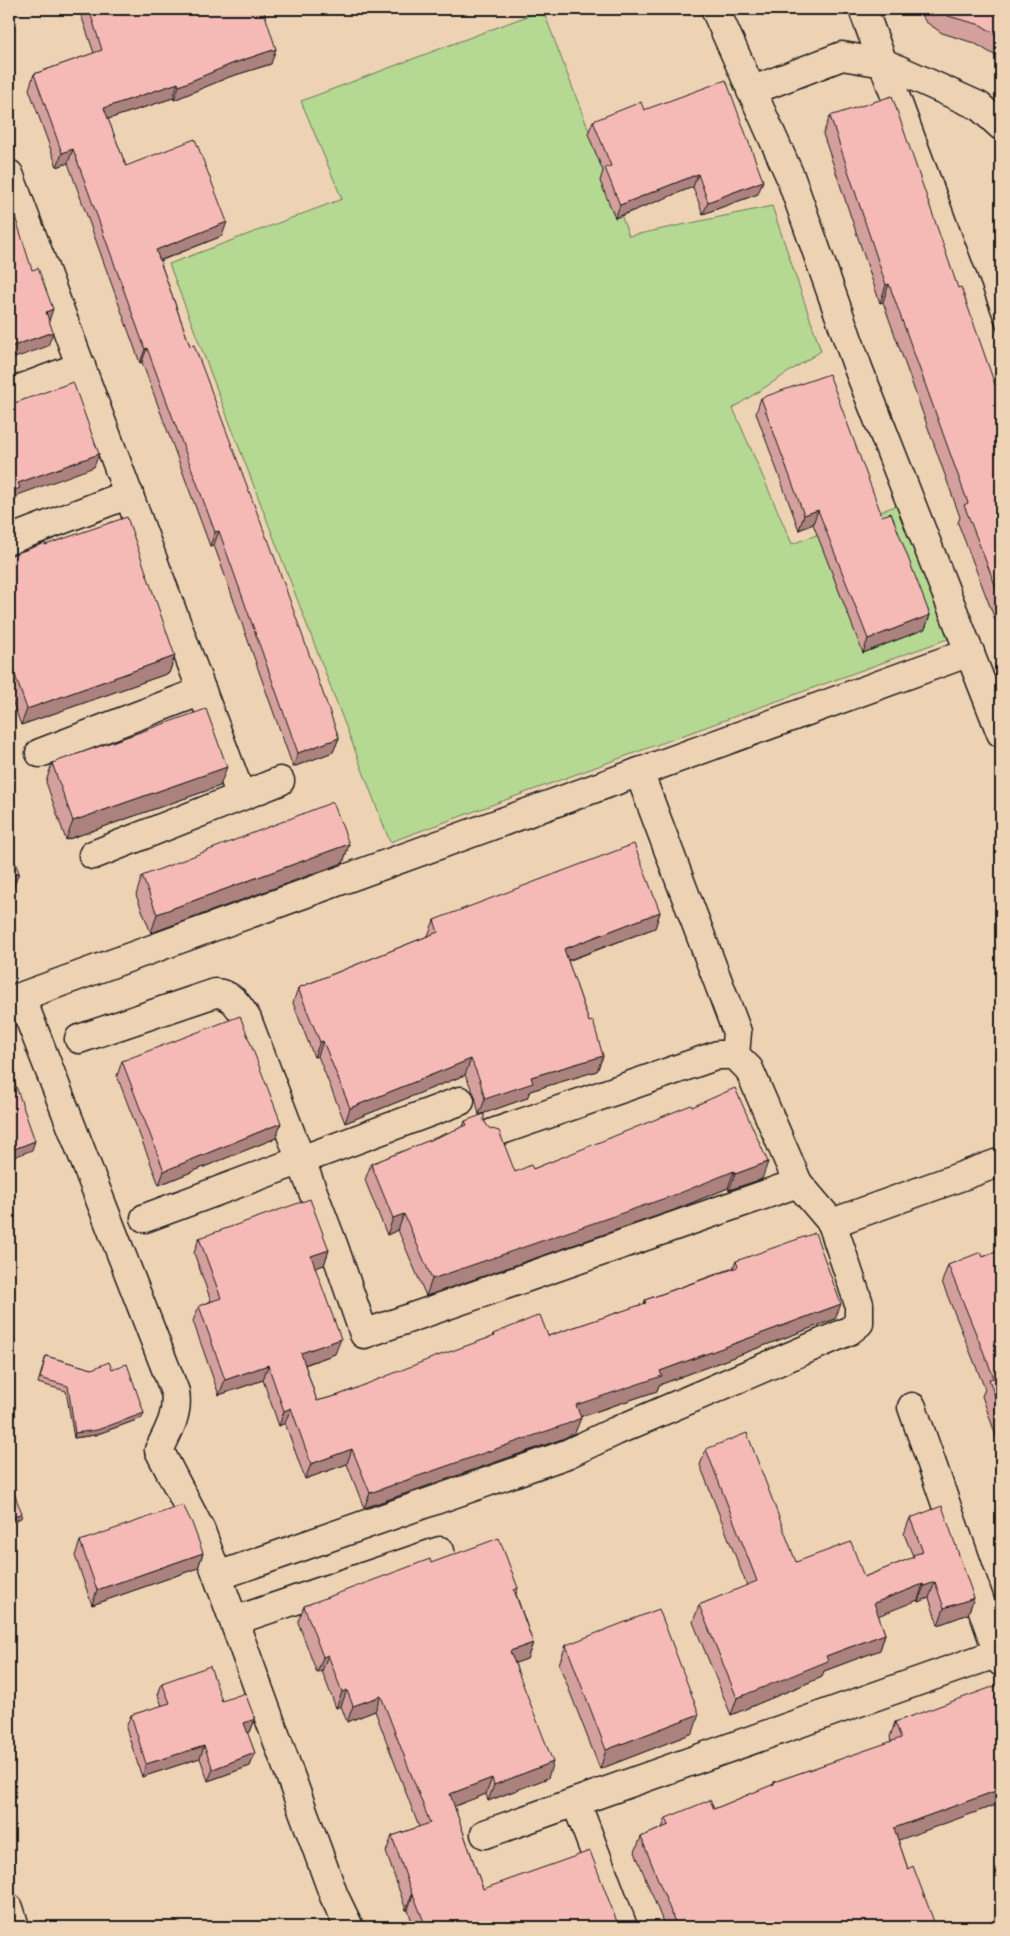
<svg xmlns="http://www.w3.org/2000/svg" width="1010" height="1936" viewBox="0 0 1010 1936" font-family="'Playpen Sans',sans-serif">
	<rect width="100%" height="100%" fill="#eed2b4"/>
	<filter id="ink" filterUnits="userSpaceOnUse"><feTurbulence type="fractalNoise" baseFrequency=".02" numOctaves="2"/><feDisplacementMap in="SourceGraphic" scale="10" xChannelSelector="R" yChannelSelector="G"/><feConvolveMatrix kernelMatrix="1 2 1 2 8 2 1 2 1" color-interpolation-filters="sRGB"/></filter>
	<g filter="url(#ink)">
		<path fill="#b5d893" stroke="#687a58" d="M543 10 629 236 772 206 821 351 733 408 792 544 901 504 961 634 390 842 169 264 342 199 301 101Z"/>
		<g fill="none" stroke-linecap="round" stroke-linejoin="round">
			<g stroke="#1c1c1c" stroke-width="31">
				<g id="minor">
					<path d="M715 9 790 176 858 368 1001 733"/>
					<path d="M863 9 1001 382"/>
					<path d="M751 91 842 56 884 63 979 106 1001 126"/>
					<path d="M9 174 241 796"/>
					<path d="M9 393 81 366"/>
					<path d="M9 540 129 494"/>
					<path d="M40 753 202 691"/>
					<path d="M639 772 737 1032 735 1055"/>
					<path d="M93 855 280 781"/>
					<path d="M21 997 175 1392C179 1413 168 1432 159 1450L201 1531 334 1896 349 1927"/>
					<path d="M9 1001 970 652"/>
					<path d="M79 1039 215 993C232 994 238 1005 247 1019L334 1247 364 1334 798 1183 832 1223 1001 1162"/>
					<path d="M493 1133 718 1055H735L749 1069 798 1183"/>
					<path d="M145 1218 460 1101"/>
					<path d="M912 1407 1001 1662"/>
					<path d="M218 1576 567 1454 616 1431 849 1331 859 1323V1304L832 1223"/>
					<path d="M234 1621 440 1551"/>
					<path d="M576 1802 623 1927"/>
					<path d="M485 1834 998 1653"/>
				</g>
			</g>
			<g stroke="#1c1c1c" stroke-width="31">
				<path id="highway" d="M9 1908 15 1927"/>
			</g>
			<use href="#minor" stroke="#eed2b4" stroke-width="28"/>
			<use href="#highway" stroke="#eed2b4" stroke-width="28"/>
		</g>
		<g fill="#d4a09d" stroke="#1c1c1c">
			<path d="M79 9H263L271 64 229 77 174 100 173 98 108 119 126 166 222 236 160 261 190 346 339 738 333 752 293 767 214 545 210 546 142 362 140 363 68 163 57 167 29 89 34 74 94 53Z"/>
			<path d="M917 9H1001V59L974 43 942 33 926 22Z"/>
			<path d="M644 110 758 194 703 214 693 187 615 218 600 181 603 171 588 134 593 121Z"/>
			<path d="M830 116 958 288 1001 402V635L958 523 960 517 883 302 880 303 823 134Z"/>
			<path d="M761 398 882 516 930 615 925 629 863 653 813 524 799 530 756 413Z"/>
			<path d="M9 556 175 656 169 673 21 725 9 692Z"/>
			<path d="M52 763 220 786 66 840 46 782Z"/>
			<path d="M349 844 343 863 151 933 136 895 142 876Z"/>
			<path d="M660 912 655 928 568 961 589 1022 603 1056 597 1071 530 1091 527 1098 479 1115 475 1096 465 1075 345 1123 318 1056 314 1057 293 1003 298 988 428 936 434 920Z"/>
			<path d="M122 1061 276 1138 159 1185 117 1076Z"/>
			<path d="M692 1107 762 1179 729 1190 728 1188 674 1210 426 1296 398 1230 387 1235 365 1180 371 1164 463 1127 465 1121H484L515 1172 533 1169Z"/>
			<path d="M199 1238 329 1250 324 1265 315 1268 335 1354 305 1365 317 1401 339 1395 492 1337 493 1334 548 1336 644 1304 645 1300 733 1268 736 1261 835 1319 659 1385 657 1391 580 1417 575 1433 562 1439 364 1508 347 1464 305 1479 285 1423 279 1426 263 1380 219 1395 193 1321 199 1306 211 1301 194 1253Z"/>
			<path d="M1001 1250V1450L982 1396 985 1389 942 1282 948 1265 983 1257Z"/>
			<path d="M46 1356 92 1369H112L142 1418 95 1435 74 1438 66 1391 38 1383Z"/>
			<path d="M706 1449 796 1562 864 1577 912 1558 913 1556 904 1534 910 1518 974 1598 968 1614 938 1625 929 1598 918 1602V1600L878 1615 885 1634 880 1650 824 1671 822 1677 731 1715 693 1622 699 1605 747 1586 700 1465Z"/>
			<path d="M80 1541 203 1553 198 1568 92 1605 75 1556Z"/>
			<path d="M431 1563 518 1588 516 1594 533 1643 527 1659 515 1663 548 1778 488 1801 486 1794 454 1806 483 1889 619 1927H414L408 1910H406L386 1852 392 1836 419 1827 375 1711 347 1722 341 1706 336 1708 322 1671 317 1673 298 1622 304 1606Z"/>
			<path d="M566 1645 693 1733 600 1769 559 1664Z"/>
			<path d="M162 1683 222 1701 255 1719 250 1732 247 1733 255 1753 250 1766 208 1781 200 1758 142 1777 126 1728 131 1715 162 1706 158 1695Z"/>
			<path d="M1001 1695V1803L898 1840 908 1869 936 1927H665L635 1852 641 1837 662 1828 666 1818 714 1809 773 1785 774 1782 891 1742 890 1737 895 1722Z"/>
		</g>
		<g fill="#ac827f" stroke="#1c1c1c">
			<path d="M276 49 271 64 229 77 174 100 179 86 234 63Z"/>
			<path d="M178 83 173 98 99 122 104 108Z"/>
			<path d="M73 149 68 163 57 167 62 153Z"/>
			<path d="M698 174 693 187 615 218 620 205Z"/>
			<path d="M763 181 758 194 703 214 708 202Z"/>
			<path d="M227 222 222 236 151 264 156 250Z"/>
			<path d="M889 284 883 302 880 303 886 285Z"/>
			<path d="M53 309 48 324 46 312Z"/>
			<path d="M53 332 48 346 9 360V351L10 347Z"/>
			<path d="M147 348 142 362 140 363 145 349Z"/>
			<path d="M99 454 94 467 18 495 15 501 9 504V492L18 483Z"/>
			<path d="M818 510 813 524 799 530 804 515Z"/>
			<path d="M219 531 214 545 210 546 215 532Z"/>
			<path d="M930 615 925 629 863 653 868 639Z"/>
			<path d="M175 656 169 673 21 725 27 709Z"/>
			<path d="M339 738 333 752 293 767 298 753Z"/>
			<path d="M227 767 220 786 66 840 73 821Z"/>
			<path d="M349 844 343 863 151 933 157 914Z"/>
			<path d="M19 873 12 891 9 892V876Z"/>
			<path d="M660 912 655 928 558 964 564 949Z"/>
			<path d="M323 1041 318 1056 314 1057 320 1042Z"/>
			<path d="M603 1056 597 1071 530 1091 527 1098 479 1115 485 1099 531 1077Z"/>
			<path d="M471 1059 465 1075 345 1123 350 1108Z"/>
			<path d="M281 1123 276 1138 159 1185 164 1171Z"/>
			<path d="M35 1141 32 1150 9 1159V1151Z"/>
			<path d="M768 1162 762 1179 729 1190 735 1174Z"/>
			<path d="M734 1171 728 1188 674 1210 426 1296 432 1279Z"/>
			<path d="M404 1214 398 1230 387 1235 393 1218Z"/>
			<path d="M329 1250 324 1265 306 1271 311 1256Z"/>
			<path d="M841 1304 835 1319 659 1385 657 1391 570 1420 576 1405 660 1371Z"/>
			<path d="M341 1339 335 1354 295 1368 301 1353Z"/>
			<path d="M268 1365 263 1380 219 1395 225 1380Z"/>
			<path d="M291 1408 285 1423 279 1426 284 1411Z"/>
			<path d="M144 1413 142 1418 95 1435 74 1438 75 1433Z"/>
			<path d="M581 1418 575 1433 562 1439 364 1508 370 1493Z"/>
			<path d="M352 1449 347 1464 305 1479 311 1464Z"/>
			<path d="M22 1513 21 1518 9 1523V1519Z"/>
			<path d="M203 1553 198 1568 92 1605 97 1590Z"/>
			<path d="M935 1582 929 1598 918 1602 924 1586Z"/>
			<path d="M923 1584 918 1600 868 1620 874 1603Z"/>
			<path d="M974 1598 968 1614 938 1625 944 1608Z"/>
			<path d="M885 1634 880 1650 824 1671 822 1677 731 1715 737 1698 826 1656Z"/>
			<path d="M533 1643 527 1659 504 1667 510 1651Z"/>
			<path d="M328 1655 322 1671 317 1673 323 1657Z"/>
			<path d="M347 1690 341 1706 336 1708 342 1692Z"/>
			<path d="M381 1696 375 1711 347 1722 353 1706Z"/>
			<path d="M699 1714 693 1733 600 1769 606 1750Z"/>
			<path d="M255 1719 250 1732 239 1736 244 1723Z"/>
			<path d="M204 1746 200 1758 142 1777 146 1764Z"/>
			<path d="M255 1753 250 1766 208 1781 213 1769Z"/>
			<path d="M553 1762 548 1778 488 1801 494 1785Z"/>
			<path d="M492 1778 486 1794 445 1810 450 1794Z"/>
			<path d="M1001 1789V1803L888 1844 894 1828Z"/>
			<path d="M412 1894H413L408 1910H406Z"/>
		</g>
		<g fill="#f6bab6" stroke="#1c1c1c">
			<path d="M89 9H263L276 49 234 63 179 86 178 83 104 108 126 166 195 139 227 222 156 250 190 346 194 345 267 539H268L339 738 298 753 219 531 215 532 147 348 145 349 73 149 62 153 34 74 102 50Z"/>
			<path d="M938 9H1001V38L981 25 948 16Z"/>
			<path d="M726 80 763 181 708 202 698 174 620 205 605 168 611 166 593 121 641 102 644 110Z"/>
			<path d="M892 96 958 288 961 287 1001 402V600L964 505 968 503 889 284 886 285 830 116Z"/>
			<path d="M9 197 32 270 38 268 53 309 46 312 53 332 10 347 9 342Z"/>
			<path d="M829 374 882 516 891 513 930 615 868 639 818 510 804 515 761 398Z"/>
			<path d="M73 382 99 454 18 483 20 488 9 492V405Z"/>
			<path d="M127 517 175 656 27 709 9 658V556L45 543V545Z"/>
			<path d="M206 709 227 767 73 821 52 763Z"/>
			<path d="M333 802 349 844 157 914 142 876Z"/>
			<path d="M9 844 19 873 9 876Z"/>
			<path d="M634 844 660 912 564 949 589 1022 593 1021 603 1056 531 1077 533 1083 485 1099 480 1081 471 1059 350 1108 323 1041 320 1042 298 988 438 932 434 920Z"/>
			<path d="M240 1016 281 1123 164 1171 122 1061Z"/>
			<path d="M9 1066 35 1141 9 1151Z"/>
			<path d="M735 1088 768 1162 735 1174 734 1171 680 1193 432 1279 404 1214 393 1218 371 1164 467 1125 465 1121 484 1114V1121L489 1128 499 1131 515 1172 531 1165 533 1169 691 1105 692 1107Z"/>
			<path d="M310 1199 329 1250 311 1256 341 1339 301 1353 317 1401 339 1395 432 1358 494 1336 493 1334 540 1315 548 1336 646 1303 645 1300 738 1267 736 1261 815 1233 841 1304 660 1371 662 1376 576 1405 581 1418 567 1424 370 1493 352 1449 311 1464 291 1408 284 1411 268 1365 225 1380 199 1306 221 1298 199 1238Z"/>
			<path d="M1001 1250V1415L989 1379 994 1378 948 1265 981 1252 983 1257Z"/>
			<path d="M46 1356 92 1369 109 1362 112 1369 127 1364 144 1413 97 1430 75 1433 68 1386 40 1378Z"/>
			<path d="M747 1433 796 1562 851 1542 864 1577 914 1557 913 1555 923 1552 910 1518 942 1506 974 1598 944 1608 935 1582 924 1586 923 1584 874 1603 885 1634 826 1656 828 1661 737 1698 699 1605 757 1581 706 1449Z"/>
			<path d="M9 1476 17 1501 22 1513 9 1519Z"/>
			<path d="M183 1505 192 1523 203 1553 97 1590 80 1541Z"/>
			<path d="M499 1538 518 1588 514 1590 533 1643 510 1651 553 1762 494 1785 492 1778 450 1794 483 1889 590 1851 619 1927H426L413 1894H412L392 1836 430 1823 381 1696 353 1706 347 1690 342 1692 328 1655 323 1657 304 1606 430 1559 431 1563Z"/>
			<path d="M659 1609 699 1714 606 1750 566 1645Z"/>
			<path d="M210 1666 222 1701 245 1693 255 1719 244 1723 255 1753 213 1769 204 1746 146 1764 131 1715 170 1703 162 1683Z"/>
			<path d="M998 1685 1001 1695V1789L894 1828 908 1869 913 1866 936 1927H677L641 1837 669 1825 666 1818 710 1800 714 1809 774 1784V1782L901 1738 895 1722Z"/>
		</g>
	</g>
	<rect width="1010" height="1936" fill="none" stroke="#eed2b4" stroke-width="30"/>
	<rect x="15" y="15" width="980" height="1906" fill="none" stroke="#1c1c1c" stroke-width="2" filter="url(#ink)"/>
</svg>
